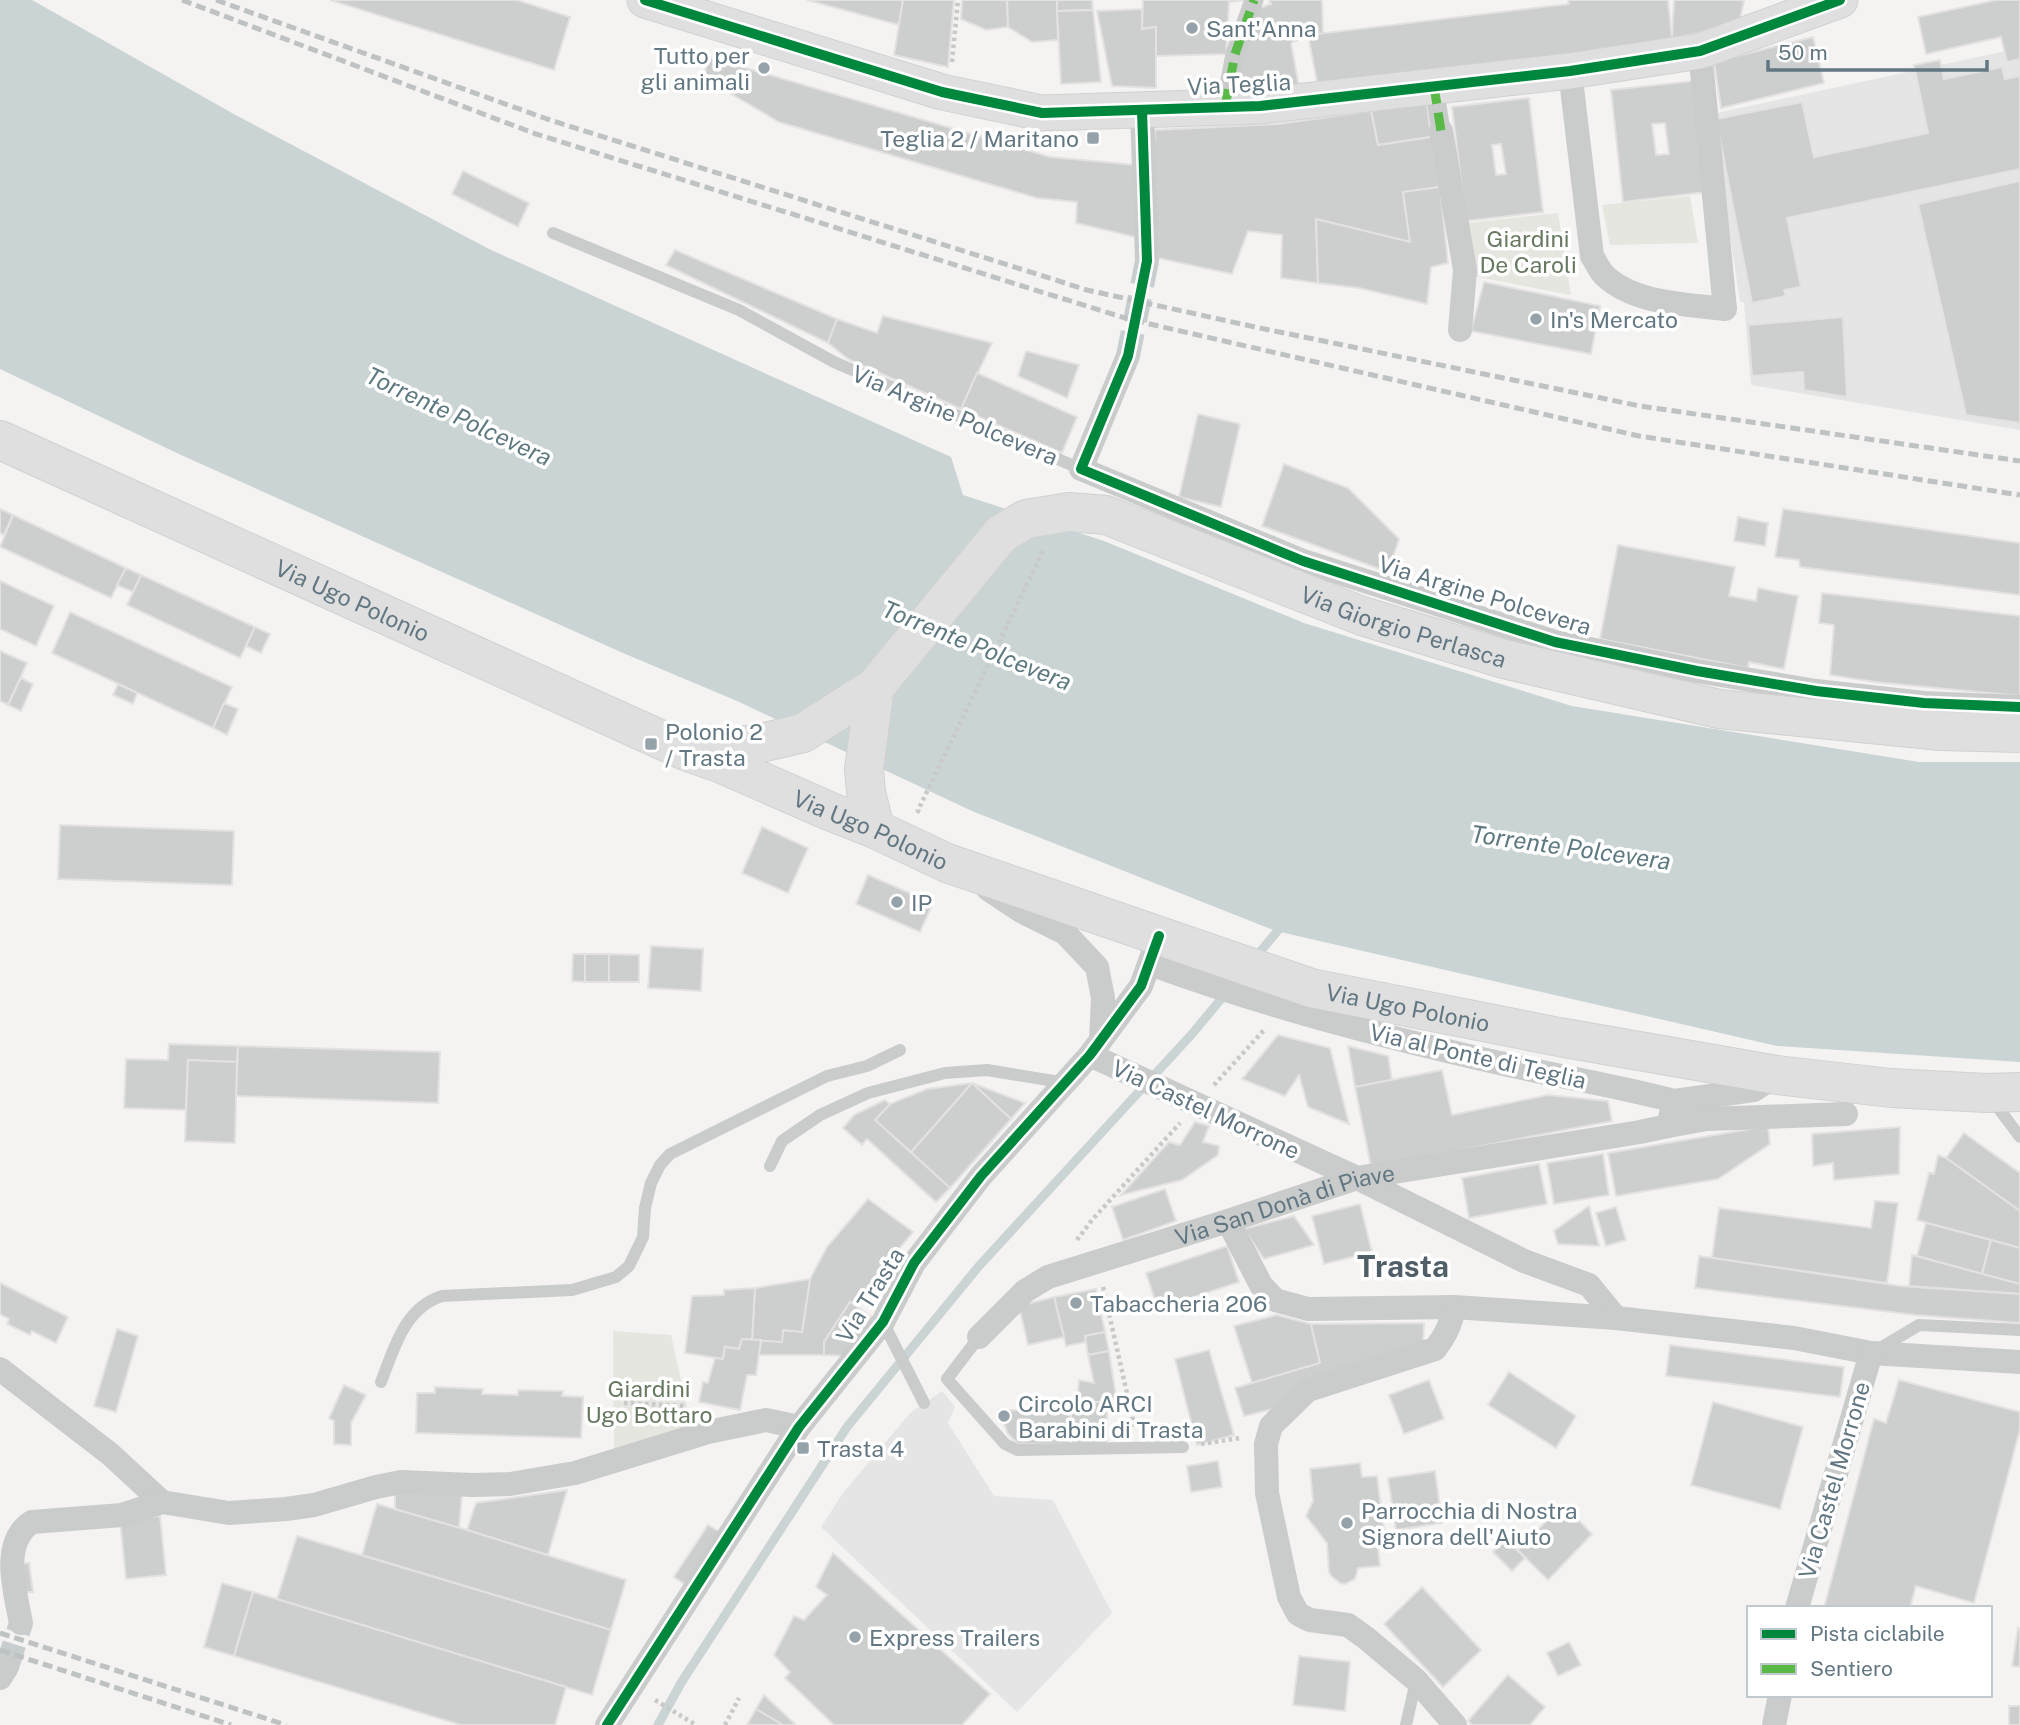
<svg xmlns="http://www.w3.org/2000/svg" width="2020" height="1725" viewBox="0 0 2020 1725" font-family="'Public Sans',sans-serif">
	<rect width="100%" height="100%" fill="#f4f3f1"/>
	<g fill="#e4e5e4">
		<path d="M2020 48V430L1751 385 1744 302H1740L1712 114Z"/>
		<path d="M942 1391 955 1407 948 1423 994 1496 1053 1500 1112 1613 1017 1712 821 1527 843 1493 910 1413Z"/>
	</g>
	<g fill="#e4e6df">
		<path d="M1690 196 1698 243 1610 245 1602 205Z"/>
		<path d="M1558 213 1571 295 1473 276 1467 223Z"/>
		<path d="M613 1331 671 1335 691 1426 614 1454Z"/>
	</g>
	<path fill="#cad4d5" d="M0 0H32L232 113 489 249 951 457 963 495 1104 541 1304 623 1572 706 1919 762H2020V1062L1777 1046 1276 931 972 811 737 701 623 653 181 455 0 369Z"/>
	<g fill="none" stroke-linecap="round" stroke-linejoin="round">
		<g stroke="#cad4d5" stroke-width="9">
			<path d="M1255 958 1284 923"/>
			<path d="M658 1725 681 1683 847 1427 979 1266 1192 1034 1226 993"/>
		</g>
	</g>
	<g fill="#cdcece" stroke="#e3e2e1" stroke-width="2" fill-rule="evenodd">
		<path d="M330 0H517L570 17 554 70Z"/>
		<path d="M807 0H903L899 25Z"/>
		<path d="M903 0H954L948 67 894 55Z"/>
		<path d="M962 0H1007L1008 27 986 30 961 19Z"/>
		<path d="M1007 0H1057L1058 40 1032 42 1008 27Z"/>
		<path d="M1057 0H1092L1093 10 1057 11Z"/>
		<path d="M1143 0H1246L1229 2 1226 54 1156 56V27L1142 29Z"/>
		<path d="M1269 0H1322L1323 34 1308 35 1291 43 1299 87 1239 91 1240 49 1254 10 1271 4Z"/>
		<path d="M1568 0H1668L1672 38 1485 67 1318 87 1308 35 1569 4Z"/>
		<path d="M1674 0H1744L1739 25 1672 38Z"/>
		<path d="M1996 0H2020V59L2007 62 2001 37 1926 54 1918 17Z"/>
		<path d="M1142 9V29L1156 27V88L1112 86 1097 11Z"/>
		<path d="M1093 10 1101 82 1061 84 1057 11Z"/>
		<path d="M1813 37 1824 83 1721 108 1714 62Z"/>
		<path d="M708 57 1050 157 1136 165 1135 237 1076 223 1077 202 1037 198 779 122 704 78Z"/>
		<path d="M1940 60 1944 79 2002 67 2005 79 2020 76V169L1787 218 1801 287 1784 290 1786 296 1752 303 1716 119 1802 102 1814 157 1928 133 1914 65Z"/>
		<path d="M1693 81 1706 192 1623 202 1611 90ZM1665 123 1669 154 1656 155 1652 124Z"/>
		<path d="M1529 98 1543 212 1466 221 1452 107ZM1501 144 1506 174 1496 175 1492 145Z"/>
		<path d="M1427 104 1431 137 1378 145 1371 111Z"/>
		<path d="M1371 111 1378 145 1431 137 1440 187 1403 192 1410 242 1316 219 1318 283 1281 278 1282 235 1248 231 1232 274 1153 257 1152 177 1155 130 1278 124Z"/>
		<path d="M463 171 529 203 518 227 452 194Z"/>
		<path d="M2020 181V423L1966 415 1918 204Z"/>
		<path d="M1440 187 1448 263 1431 267 1427 304 1359 288 1318 283 1316 219 1410 242 1403 192Z"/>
		<path d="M675 250 837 319 828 343 666 265Z"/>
		<path d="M1484 282 1600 306 1591 354 1471 331Z"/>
		<path d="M883 316 992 343 961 409 848 359 828 343 837 319 877 333Z"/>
		<path d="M1843 317 1847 397 1804 390 1803 372 1752 376 1748 325Z"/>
		<path d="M1026 351 1079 365 1067 398 1018 376Z"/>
		<path d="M977 373 1077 417 1062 453 961 409Z"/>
		<path d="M1198 414 1240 424 1221 507 1179 497Z"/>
		<path d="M1284 464 1348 488 1399 539 1388 572 1262 526Z"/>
		<path d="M0 509 13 515 4 535 0 533Z"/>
		<path d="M1783 509 2020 543V595L1800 567 1799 560 1775 557Z"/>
		<path d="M13 515 126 568 111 598 0 547Z"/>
		<path d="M1738 517 1768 523 1765 546 1734 541Z"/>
		<path d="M1618 545 1735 567 1729 596 1756 601 1758 588 1798 596 1784 669 1749 662 1748 668 1600 639Z"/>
		<path d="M126 568 141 575 133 592 117 585Z"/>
		<path d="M141 575 255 627 240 658 127 605Z"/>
		<path d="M0 581 54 606 36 646 0 629Z"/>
		<path d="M1822 593 2020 616V696L1875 682 1830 675 1834 625 1819 623Z"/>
		<path d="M70 612 232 687 213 728 52 653Z"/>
		<path d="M255 627 270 634 261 653 246 646Z"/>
		<path d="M0 651 27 663 8 705 0 701Z"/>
		<path d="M21 678 33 684 21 711 8 705Z"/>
		<path d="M118 684 137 693 133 704 113 695Z"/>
		<path d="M224 703 238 709 227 735 213 728Z"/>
		<path d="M60 825 234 831 232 885 58 879Z"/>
		<path d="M762 827 808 848 788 893 742 873Z"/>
		<path d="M868 875 933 903 920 932 856 904Z"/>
		<path d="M651 946 703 949 701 991 648 988Z"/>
		<path d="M573 954H585V982L572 981Z"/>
		<rect x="585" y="954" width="24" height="28"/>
		<path d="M609 954 639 955V982H609Z"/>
		<path d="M1278 1035 1330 1048 1349 1124 1308 1107 1299 1075 1285 1096 1242 1079Z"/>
		<path d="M169 1044 238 1046 237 1062 188 1060 186 1110 124 1108 126 1059 168 1060Z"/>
		<path d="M238 1046 440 1052 438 1103 236 1096Z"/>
		<path d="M1348 1046 1388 1056 1392 1080 1355 1087Z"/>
		<path d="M188 1060 237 1062 235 1143 185 1141Z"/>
		<path d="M1442 1070 1452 1115 1548 1095 1608 1101 1612 1121 1371 1167 1355 1087Z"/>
		<path d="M972 1083 1025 1103 1011 1119Z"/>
		<path d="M972 1083 1011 1119 950 1188 911 1152Z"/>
		<path d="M972 1083 911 1152 875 1120 890 1104 927 1089Z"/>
		<path d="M885 1100 890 1104 875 1120 950 1188 936 1202 867 1139 862 1145 843 1128 854 1115Z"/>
		<path d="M1195 1122 1209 1126 1203 1142 1219 1146 1218 1155 1182 1180 1121 1195 1169 1142 1180 1145Z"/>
		<path d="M1768 1126 1770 1144 1718 1179 1616 1196 1608 1153Z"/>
		<path d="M1900 1127 1899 1174 1834 1180 1833 1163 1813 1166 1812 1134Z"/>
		<path d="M1964 1133 2020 1173V1211L1946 1158Z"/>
		<path d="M1603 1154 1609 1195 1554 1204 1547 1163Z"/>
		<path d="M1938 1155 1946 1158 2020 1211V1248L1917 1220 1929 1173 1934 1174Z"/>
		<path d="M1539 1164 1547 1204 1469 1218 1462 1178Z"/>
		<path d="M1165 1189 1176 1221 1123 1240 1112 1207Z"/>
		<path d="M868 1199 913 1232 854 1305 850 1302 824 1342V1355H759L761 1340 782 1342 783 1330 802 1332 810 1279 827 1247Z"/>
		<path d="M1875 1201 1898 1203 1887 1283 1712 1258 1719 1208 1871 1228Z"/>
		<path d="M1360 1204 1372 1252 1324 1264 1312 1216Z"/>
		<path d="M1589 1206 1599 1246 1558 1244 1554 1231Z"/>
		<path d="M1616 1207 1626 1240 1606 1246 1596 1213Z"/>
		<path d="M1294 1216 1314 1245 1264 1259 1244 1229Z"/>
		<path d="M1926 1223 1991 1240 1982 1274 1917 1256Z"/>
		<path d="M1991 1240 2020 1248V1284L1982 1274Z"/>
		<path d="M1227 1246 1239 1282 1158 1309 1146 1273Z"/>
		<path d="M1912 1255 2020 1284V1294L1909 1286Z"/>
		<path d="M1699 1256 1900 1286 2020 1294V1323L1916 1315 1695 1288Z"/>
		<path d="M810 1279 802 1332 783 1330 782 1342 752 1340 755 1288Z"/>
		<path d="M0 1283 68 1317 56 1343 32 1331 30 1335 7 1324 9 1319 0 1314Z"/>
		<path d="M755 1288 752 1340 742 1339 739 1349 725 1347 723 1359 685 1353 692 1296 724 1295V1290Z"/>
		<path d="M1096 1289 1105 1332 1085 1336 1086 1342 1066 1346 1054 1297Z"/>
		<path d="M1054 1297 1064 1337 1028 1345 1019 1306Z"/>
		<path d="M850 1302 872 1317 845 1356 824 1355V1342Z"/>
		<path d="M1277 1315 1311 1324 1320 1363 1252 1383 1234 1326Z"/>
		<path d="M1424 1323 1423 1346 1273 1409 1244 1416 1235 1388 1320 1363 1311 1324Z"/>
		<path d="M117 1329 138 1336 116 1412 94 1406Z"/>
		<path d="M1105 1332 1109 1351 1088 1355 1085 1336Z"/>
		<path d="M742 1339 761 1340 756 1375H747L740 1410 699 1402 703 1382 708 1383 715 1358 723 1359 725 1347 739 1349Z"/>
		<path d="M1670 1345 1844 1367 1840 1397 1666 1376Z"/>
		<path d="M1209 1350 1234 1435 1197 1445 1175 1359Z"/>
		<path d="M1109 1351 1117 1403H1077L1079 1380 1094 1383 1088 1355Z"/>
		<path d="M1509 1372 1576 1416 1556 1448 1488 1405Z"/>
		<path d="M1429 1380 1444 1419 1404 1434 1389 1395Z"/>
		<path d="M1899 1380 2020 1412V1429L1974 1603 1916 1586 1910 1608H1824L1874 1419 1886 1423Z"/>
		<path d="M344 1385 366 1395 351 1423V1445L334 1444V1421L329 1418Z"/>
		<path d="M435 1387 483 1389 482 1394 518 1395V1390L563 1391 562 1396 583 1397 581 1438 416 1433 417 1393H435Z"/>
		<rect x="1071" y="1402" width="36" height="42"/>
		<path d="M1713 1402 1803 1427 1780 1509 1691 1485Z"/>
		<path d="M999 1410H1071V1444H1018L1008 1434Z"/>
		<path d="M1218 1461 1222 1487 1191 1492 1187 1466Z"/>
		<path d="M1360 1463 1362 1477 1377 1476 1384 1530 1376 1531 1380 1566 1358 1568 1355 1579 1345 1584 1340 1583 1331 1576 1329 1571 1327 1543 1306 1516 1313 1501 1310 1469Z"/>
		<path d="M1435 1471 1442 1523 1396 1530 1388 1478Z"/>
		<path d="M567 1490 548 1555 467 1530 476 1503Z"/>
		<path d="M395 1492 462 1495 459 1528 395 1509Z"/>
		<path d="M377 1504 467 1530 626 1580 611 1630 362 1555Z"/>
		<path d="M1563 1504 1592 1534 1548 1580 1518 1550Z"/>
		<path d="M160 1516 166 1575 126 1579 120 1520Z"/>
		<path d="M708 1525 726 1536 692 1589 674 1577Z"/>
		<path d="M297 1536 611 1630 592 1695 277 1599Z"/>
		<path d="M1506 1539 1525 1558 1512 1571 1493 1552Z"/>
		<path d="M833 1553 990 1694 962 1725H834L785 1678 790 1672 774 1655 794 1616 804 1620 827 1595 816 1587Z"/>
		<path d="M29 1563 33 1592H25L18 1564Z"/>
		<path d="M222 1583 253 1592 234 1656 204 1647Z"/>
		<path d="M1422 1587 1481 1650 1443 1687 1384 1624Z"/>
		<path d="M253 1592 566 1687 555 1725H461L234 1656Z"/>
		<path d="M2018 1628 2020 1629V1667L2012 1666Z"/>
		<path d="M1569 1642 1581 1665 1558 1676 1547 1653Z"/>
		<path d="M1299 1656 1350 1662 1345 1711 1293 1705Z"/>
		<path d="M1508 1675 1545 1707 1530 1725H1472L1468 1721Z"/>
		<path d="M764 1695 795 1724 794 1725H783L756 1709Z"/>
		<rect x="2009" y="1706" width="11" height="19"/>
		<path d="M756 1709 783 1725H747Z"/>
	</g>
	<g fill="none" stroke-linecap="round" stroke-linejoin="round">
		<g stroke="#c8ced0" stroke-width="24" stroke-dasharray="24 12" stroke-linecap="butt">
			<path d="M1128 356 1147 261"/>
			<path d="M7 1667 21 1623"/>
		</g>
		<g stroke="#d0d1d1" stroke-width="37">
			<path id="secondary" d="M645 0 942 92 1042 113 1260 106 1570 71 1700 51 1840 0"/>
		</g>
		<g stroke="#d0d1d0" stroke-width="40">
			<g id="primary">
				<path id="s2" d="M0 440 688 752 722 764 829 811 875 829 947 863 1311 988 1559 1037 1777 1075 1891 1088 1986 1093 2020 1092"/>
				<path d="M694 751 757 744 803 733 875 687"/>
				<path d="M875 829 866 792 864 769 875 687"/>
			</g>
		</g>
		<g stroke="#c9c9c9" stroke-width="4.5" stroke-dasharray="3.5 3.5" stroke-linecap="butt">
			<path d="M952 62 958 0"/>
			<path d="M920 812 918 811 921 804 1044 549"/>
			<path d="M1214 1085 1264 1030"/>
			<path d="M1077 1240 1092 1220 1180 1123"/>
			<path d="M1103 1287 1135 1429"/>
			<path d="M624 1403 687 1406"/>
			<path d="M1201 1444 1241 1438"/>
			<path d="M655 1700 696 1725"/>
			<path d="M725 1725 739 1698"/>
		</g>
		<g stroke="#cacccc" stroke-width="12">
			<path d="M553 233 739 310 834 362 1081 469"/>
			<path d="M1993 1101 2020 1137"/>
			<path d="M770 1166 782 1141 820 1115 868 1093 945 1073 987 1070 1066 1083"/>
			<path d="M883 1322 924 1403"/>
			<path d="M979 1337 947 1379 1005 1444 1017 1450 1183 1447"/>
			<path d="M1877 1350 1919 1325 2020 1330"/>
			<path d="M381 1382C394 1349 404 1308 442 1296L572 1290 616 1277 629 1266 643 1237 645 1208 651 1183 660 1165 670 1154 827 1076 867 1066 900 1050"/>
			<path d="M1406 1725 1416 1681"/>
		</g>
		<g stroke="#cacccc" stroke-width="19">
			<path d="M1434 86 1441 131"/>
			<path d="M1225 107 1235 54 1254 0"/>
		</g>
		<g stroke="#cacccc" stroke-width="24">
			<path d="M1570 71 1592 256C1596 262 1599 270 1604 275 1634 304 1685 304 1725 309L1700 51"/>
			<path d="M1142 110 1147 261"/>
			<path d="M1441 131 1465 270 1460 330"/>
			<path d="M1128 356 1081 469 1303 561 1555 642 1697 671 1816 691 1924 703 2020 707"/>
			<path d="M988 889 1021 911 1065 933 1097 967 1103 998 1101 1040"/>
			<path d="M1150 964C1268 1007 1390 1039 1513 1066 1567 1078 1621 1087 1674 1101"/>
			<path d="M1090 1055 1357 1178 1524 1261 1589 1285 1616 1318"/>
			<path d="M1668 1126 1707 1119 1846 1114"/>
			<path d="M1228 1221 1261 1285 1275 1300 1308 1309 1454 1307 1616 1318 1794 1338 1871 1353 2020 1362"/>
			<path d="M1454 1307C1451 1324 1446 1335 1435 1349L1308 1390 1271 1426 1266 1444 1267 1493 1289 1597 1298 1614 1310 1620 1348 1625 1366 1638 1416 1680 1455 1725"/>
			<path id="s1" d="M979 1337 1025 1291 1048 1277 1228 1221 1357 1178 1640 1132 1668 1126 1674 1101 1754 1090 1777 1075"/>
			<path d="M0 1369 110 1454 162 1502"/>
			<path d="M1797 1608 1871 1353"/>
			<path d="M21 1623C15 1591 0 1542 32 1522L122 1515 162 1502 229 1513 286 1509 314 1505 376 1487 401 1482 473 1485 510 1484 575 1473 708 1432 766 1420 799 1427"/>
			<path d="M0 1678 7 1667"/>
			<path d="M607 1725 799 1427 883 1322 914 1263 981 1176 1090 1055 1141 986 1159 936"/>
			<path d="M1774 1725 1780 1695"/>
		</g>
		<use href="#secondary" stroke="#dfdfe0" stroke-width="35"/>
		<use href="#primary" stroke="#dfdfe0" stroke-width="38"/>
		<g stroke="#bfc2c2" stroke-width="5" stroke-dasharray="10 5" stroke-linecap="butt">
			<path d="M182 0 536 134 1128 319 1639 436 2020 495"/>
			<path d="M216 0 547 119 1087 290 1255 327 1640 406 2020 461"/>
			<path d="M0 1633 286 1725"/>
			<path d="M0 1650 231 1725"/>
		</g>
		<g stroke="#d0d1d0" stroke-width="40" stroke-linecap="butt">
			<g id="primary-bridge">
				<path id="s3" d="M875 687 1001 534 1026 519 1069 512 1106 515 1362 616 1504 659 1719 709 1941 731 2020 733"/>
			</g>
		</g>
		<use href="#primary-bridge" stroke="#dfdfe0" stroke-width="38"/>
		<g stroke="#58b947" stroke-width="9" stroke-dasharray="18 9" stroke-linecap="butt">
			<path d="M1434 86 1441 131"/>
			<path d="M1225 107 1235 54 1254 0"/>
		</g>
		<g stroke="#fff" stroke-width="15">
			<g id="cycleway">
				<path d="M645 0 942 92 1042 113 1260 106 1570 71 1700 51 1840 0"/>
				<path d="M1142 110 1147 261 1128 356 1081 469 1303 561 1555 642 1697 671 1816 691 1924 703 2020 707"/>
				<path d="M607 1725 799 1427 883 1322 914 1263 981 1176 1090 1055 1141 986 1159 936"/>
			</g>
		</g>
		<use href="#cycleway" stroke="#00873e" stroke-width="10"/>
	</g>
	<g fill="#95a2a9" stroke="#fff" stroke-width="2.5">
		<circle cx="1192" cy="28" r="7"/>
		<circle cx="764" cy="68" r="7"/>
		<rect x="1086" y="131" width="14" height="14" rx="3.5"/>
		<circle cx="1536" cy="319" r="7"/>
		<rect x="644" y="737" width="14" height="14" rx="3.5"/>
		<circle cx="897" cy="902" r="7"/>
		<circle cx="1076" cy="1303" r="7"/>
		<circle cx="1004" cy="1416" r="7"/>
		<rect x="796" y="1441" width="14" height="14" rx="3.5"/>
		<circle cx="1347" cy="1523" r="7"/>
		<circle cx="855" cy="1637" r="7"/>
	</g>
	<g text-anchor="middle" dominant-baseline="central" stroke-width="7" stroke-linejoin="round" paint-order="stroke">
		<g font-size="23" fill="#627782" stroke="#fff" text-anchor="start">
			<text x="1206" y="28">Sant'Anna</text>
			<text x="750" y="55" text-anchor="end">Tutto per<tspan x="750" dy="26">gli animali</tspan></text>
			<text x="1079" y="138" text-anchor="end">Teglia 2 / Maritano</text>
			<text x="1550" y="319">In's Mercato</text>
			<text x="665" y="731">Polonio 2<tspan x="665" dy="26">/ Trasta</tspan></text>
			<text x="911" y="902">IP</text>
			<text x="1090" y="1303">Tabaccheria 206</text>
			<text x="1018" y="1403">Circolo ARCI<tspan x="1018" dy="26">Barabini di Trasta</tspan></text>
			<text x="817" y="1448">Trasta 4</text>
			<text x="1361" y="1510">Parrocchia di Nostra<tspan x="1361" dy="26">Signora dell'Aiuto</tspan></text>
			<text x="869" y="1637">Express Trailers</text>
		</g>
		<g font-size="23" fill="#627782" stroke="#fff">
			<text transform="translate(1239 84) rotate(-3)">Via Teglia</text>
			<text transform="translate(955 415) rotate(23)">Via Argine Polcevera</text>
			<text transform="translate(1485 595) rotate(17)">Via Argine Polcevera</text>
			<text stroke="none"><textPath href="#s2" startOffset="387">Via Ugo Polonio</textPath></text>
			<text stroke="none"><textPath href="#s3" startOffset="626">Via Giorgio Perlasca</textPath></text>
			<text stroke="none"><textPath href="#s2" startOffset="954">Via Ugo Polonio</textPath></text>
			<text stroke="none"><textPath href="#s2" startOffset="1521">Via Ugo Polonio</textPath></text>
			<text transform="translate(1478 1056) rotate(13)">Via al Ponte di Teglia</text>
			<text transform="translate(1206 1109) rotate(25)">Via Castel Morrone</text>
			<text stroke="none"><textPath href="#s1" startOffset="340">Via San Donà di Piave</textPath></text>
			<text transform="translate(870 1295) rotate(-58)">Via Trasta</text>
			<text transform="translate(1834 1480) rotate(-74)">Via Castel Morrone</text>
		</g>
		<g font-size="23" fill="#687961" stroke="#fff">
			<text x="1528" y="238">Giardini<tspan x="1528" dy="26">De Caroli</tspan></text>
			<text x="649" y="1388">Giardini<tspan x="649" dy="26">Ugo Bottaro</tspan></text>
		</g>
		<g font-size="24" font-style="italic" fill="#5e7a80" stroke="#fff">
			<text transform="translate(459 416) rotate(25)">Torrente Polcevera</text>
			<text transform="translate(977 645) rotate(22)">Torrente Polcevera</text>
			<text transform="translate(1571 847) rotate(8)">Torrente Polcevera</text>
		</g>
		<g font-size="30" font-weight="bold" fill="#505f67" stroke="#fff">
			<text x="1403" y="1266">Trasta</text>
		</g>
	</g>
	<rect x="1747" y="1606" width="245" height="91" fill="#ffffff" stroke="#c0c9cd" stroke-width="2"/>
	<rect x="1761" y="1629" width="35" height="10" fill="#00873e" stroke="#c0c9cd" stroke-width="2"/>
	<text x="1810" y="1641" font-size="21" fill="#627782">Pista ciclabile</text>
	<rect x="1761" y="1664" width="35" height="10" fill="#58b947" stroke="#c0c9cd" stroke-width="2"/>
	<text x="1810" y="1676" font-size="21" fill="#627782">Sentiero</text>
	<path d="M1768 60v10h219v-10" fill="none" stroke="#627782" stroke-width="3.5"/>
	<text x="1778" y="60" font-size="21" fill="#627782" stroke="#ffffff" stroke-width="5" paint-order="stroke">50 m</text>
</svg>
